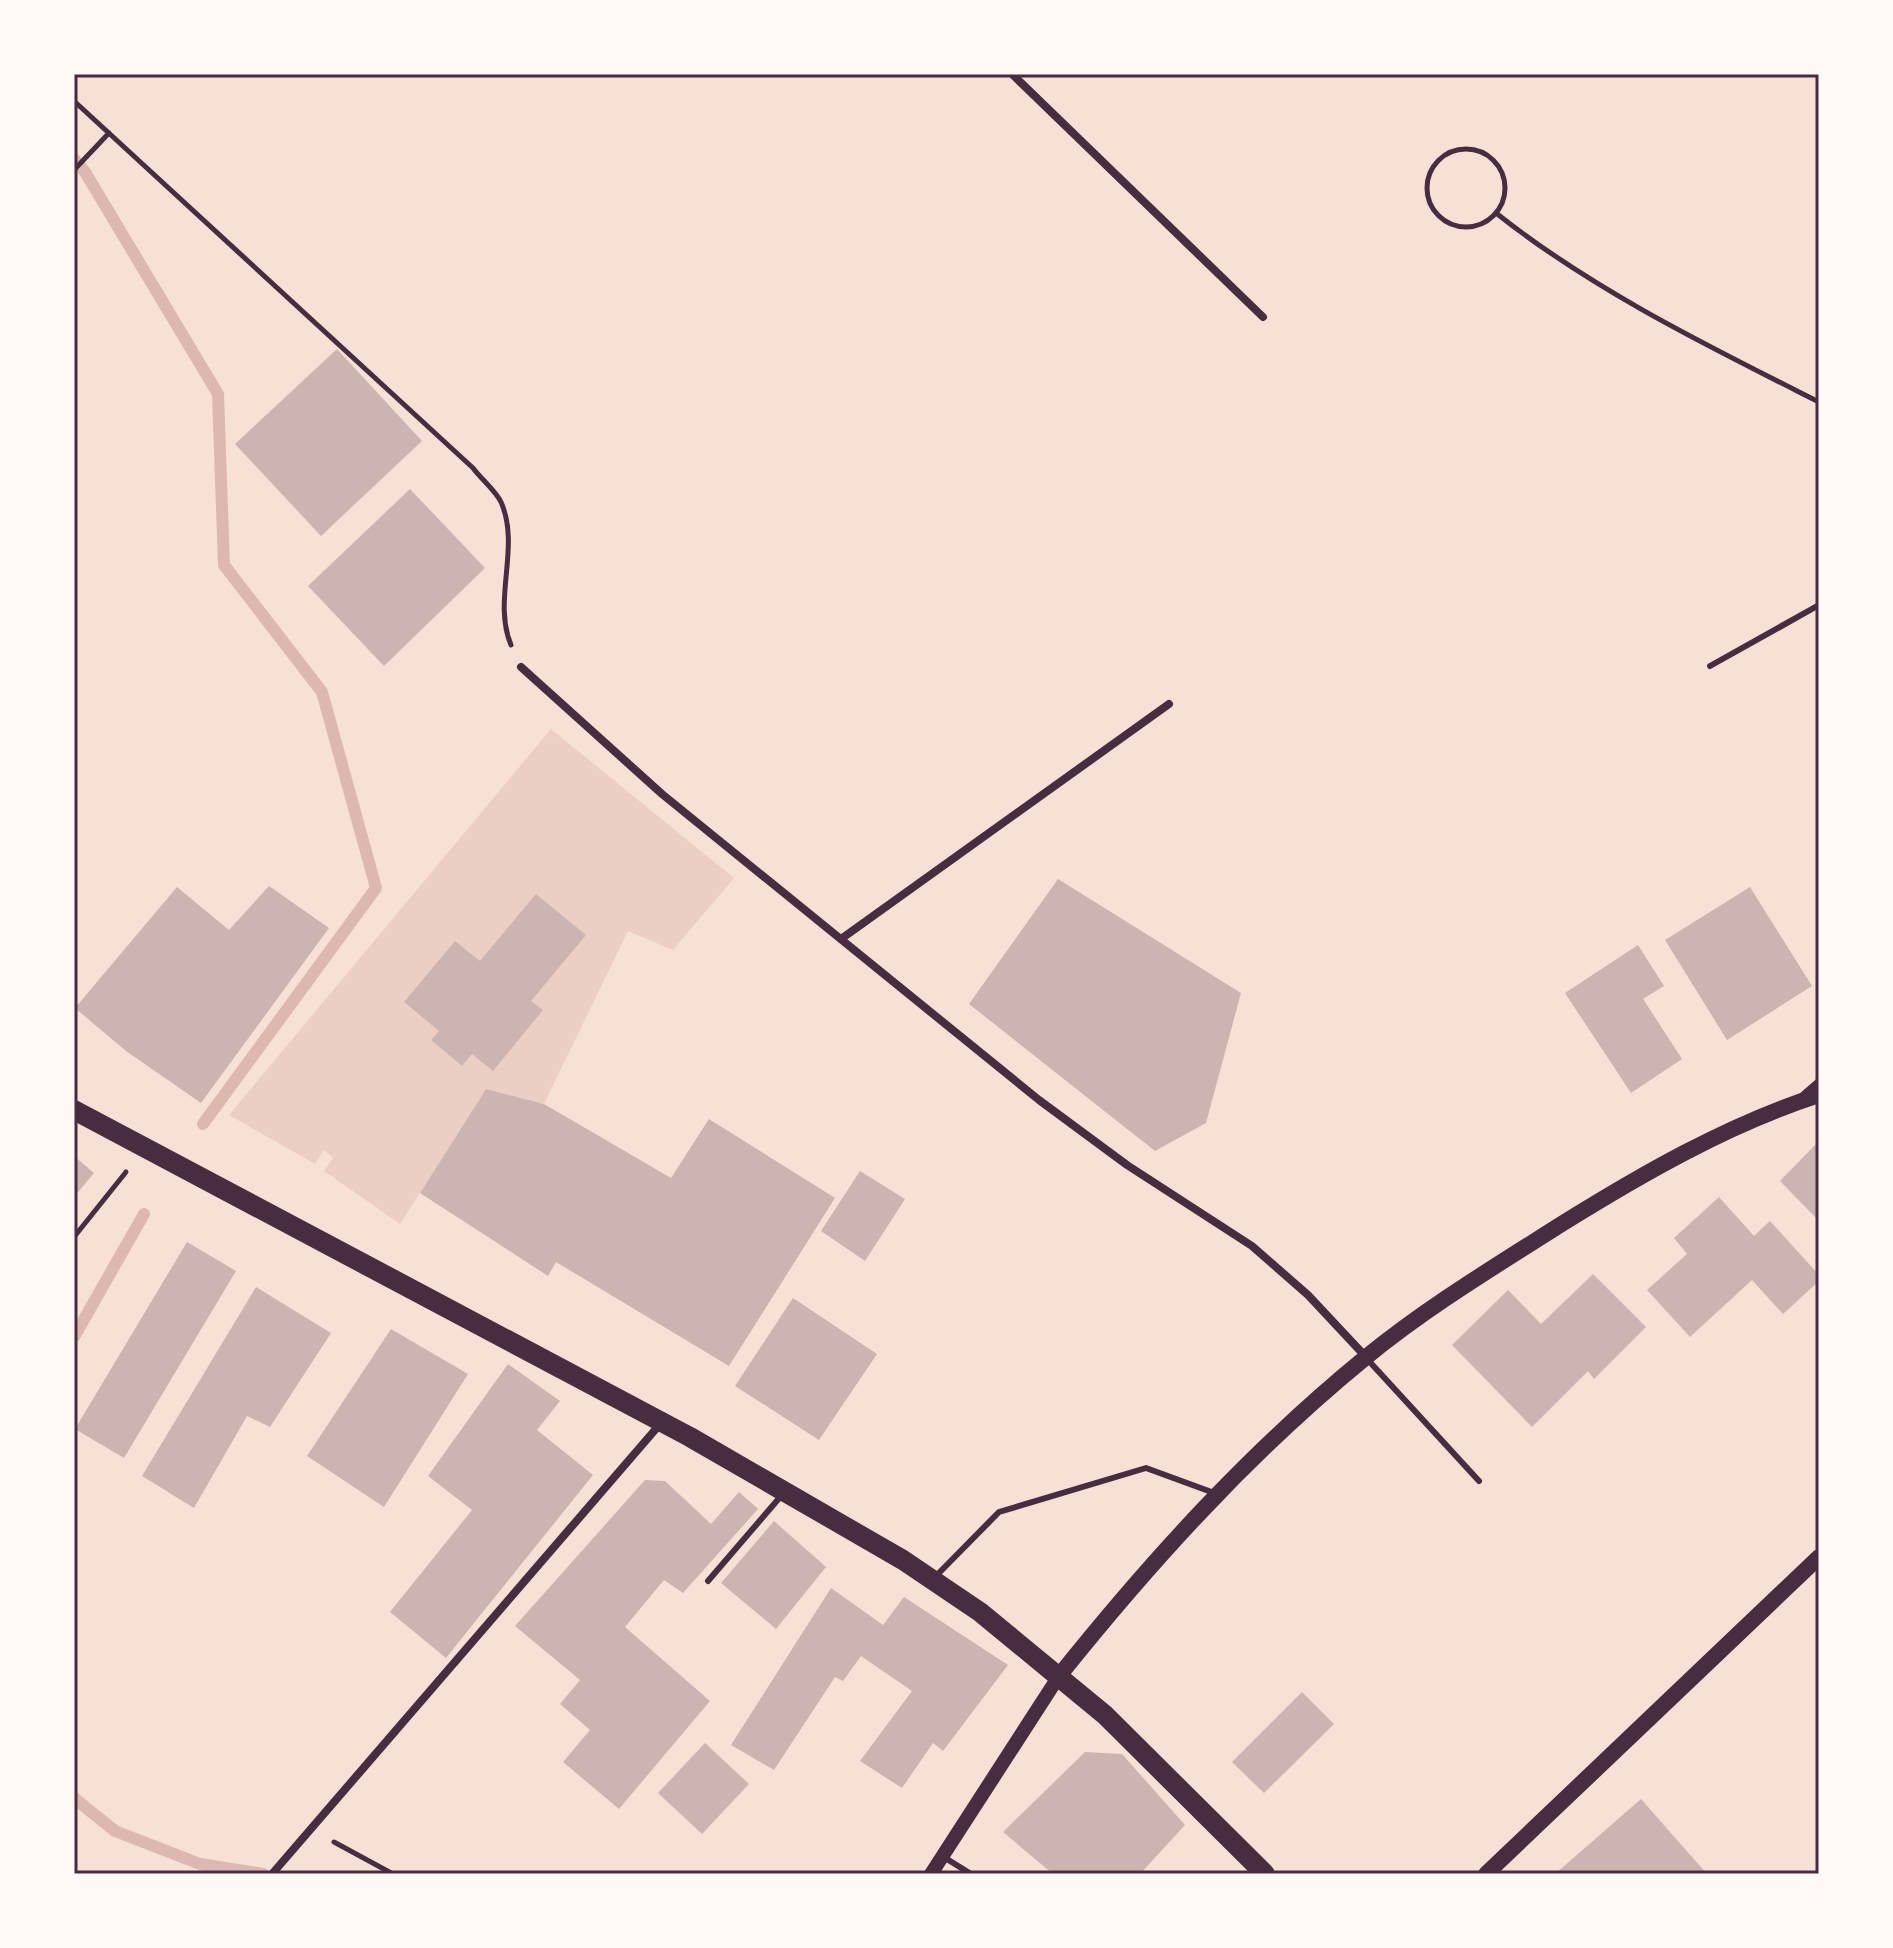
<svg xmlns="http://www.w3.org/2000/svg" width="1893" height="1948" viewBox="0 0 1893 1948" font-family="'Fira Sans Condensed',sans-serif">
	<rect width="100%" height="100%" fill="#f7e1d7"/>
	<path fill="#ebcfc5" d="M551 729 734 878 673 950 628 931 544 1104 486 1089 400 1224 324 1171 333 1158 324 1150 315 1164 229 1115Z"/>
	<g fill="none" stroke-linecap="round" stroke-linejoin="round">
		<g stroke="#dcb8b0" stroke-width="12">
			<path d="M74 159 85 172 218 394 224 565 322 692 376 888 203 1124"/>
			<path d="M74 1337 144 1214"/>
			<path d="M74 1798 115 1831 200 1864 263 1874"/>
		</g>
	</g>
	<g fill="#ccb4b1">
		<path d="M337 349 422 441 321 536 235 444Z"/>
		<path d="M410 489 485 568 384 666 308 586Z"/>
		<path d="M1058 879 1241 993 1206 1123 1155 1151 969 1004Z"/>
		<path d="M269 886 329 928 201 1103 126 1051 75 1008 177 887 229 930Z"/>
		<path d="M1750 887 1812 986 1727 1040 1665 940Z"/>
		<path d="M536 894 586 935 531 1001 543 1010 493 1071 472 1054 462 1066 431 1040 439 1031 404 1002 455 941 480 961Z"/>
		<path d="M1638 945 1664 986 1643 999 1682 1059 1631 1093 1565 993Z"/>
		<path d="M486 1089 544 1104 671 1178 709 1119 835 1198 729 1366 556 1262 548 1276 420 1193Z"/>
		<path d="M1819 1141V1221L1780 1181Z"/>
		<path d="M74 1156 94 1173 74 1197Z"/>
		<path d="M860 1171 905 1199 865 1261 821 1231Z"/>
		<path d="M1719 1197 1754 1236 1770 1221 1819 1275V1281L1783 1314 1752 1280 1690 1337 1647 1290 1687 1254 1674 1238Z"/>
		<path d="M187 1242 236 1271 124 1458 75 1429Z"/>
		<path d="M1593 1274 1646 1327 1594 1379 1588 1371 1532 1427 1452 1345 1508 1290 1541 1324Z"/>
		<path d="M256 1287 331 1333 270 1427 247 1416 194 1508 142 1476Z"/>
		<path d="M793 1298 877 1354 819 1440 735 1386Z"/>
		<path d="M391 1329 468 1374 384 1507 307 1456Z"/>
		<path d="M508 1364 560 1401 537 1430 593 1475 446 1658 390 1612 472 1510 428 1476Z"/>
		<path d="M645 1480 665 1481 711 1524 739 1492 758 1509 683 1593 664 1580 625 1627 710 1701 619 1809 563 1762 590 1730 560 1704 580 1680 515 1626Z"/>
		<path d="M774 1521 826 1567 776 1629 721 1583Z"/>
		<path d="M831 1588 883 1625 904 1597 1008 1665 943 1751 933 1743 902 1788 860 1761 912 1691 861 1656 843 1681 835 1677 774 1770 731 1745Z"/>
		<path d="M1302 1692 1334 1724 1264 1793 1232 1762Z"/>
		<path d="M705 1743 749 1784 702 1834 658 1793Z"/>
		<path d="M1085 1752 1122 1754 1185 1825 1140 1874H1053L1003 1832Z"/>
		<path d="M1641 1799 1707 1874H1555Z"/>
	</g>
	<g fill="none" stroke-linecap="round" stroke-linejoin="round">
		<g stroke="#4a2c40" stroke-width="5">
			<path d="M74 101 473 468C481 479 495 490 501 502 521 547 492 600 511 645"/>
			<circle cx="1466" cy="188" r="39"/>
			<path d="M74 170 109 133"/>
			<path d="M1496 213C1593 290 1708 346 1819 402"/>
			<path d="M74 1237 126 1172"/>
			<path d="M334 1842 393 1874"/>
		</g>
		<g stroke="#4a2c40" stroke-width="6">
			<path d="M1710 666 1819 605"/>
			<path d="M1368 1360 1479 1481"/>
			<path d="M935 1577 999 1512 1146 1468 1217 1494"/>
			<path d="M708 1581 781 1496"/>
			<path d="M942 1856 971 1874"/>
		</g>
		<g stroke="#4a2c40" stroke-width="8">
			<path d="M1012 74 1263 317"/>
			<path d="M521 667 662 794 1039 1100 1127 1165 1252 1246 1308 1295 1366 1357"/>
			<path d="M841 939 1169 704"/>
			<path d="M1804 1095 1819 1082"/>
			<path d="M272 1874 661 1423"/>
		</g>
		<path stroke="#4a2c40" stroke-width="14" d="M931 1874 1059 1676"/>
		<g stroke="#4a2c40" stroke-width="16">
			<path d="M1059 1676C1151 1561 1250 1452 1365 1358 1426 1308 1494 1267 1560 1225 1642 1174 1727 1125 1819 1095"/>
			<path d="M1486 1874 1819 1557"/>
		</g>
		<path stroke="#4a2c40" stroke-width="20" d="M74 1110 690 1437 903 1560 980 1612 1105 1715 1265 1874"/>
	</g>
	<rect width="1893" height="1948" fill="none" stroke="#fffaf5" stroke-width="152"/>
	<rect x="76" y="76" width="1741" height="1796" fill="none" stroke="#4a2c40" stroke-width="3"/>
</svg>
